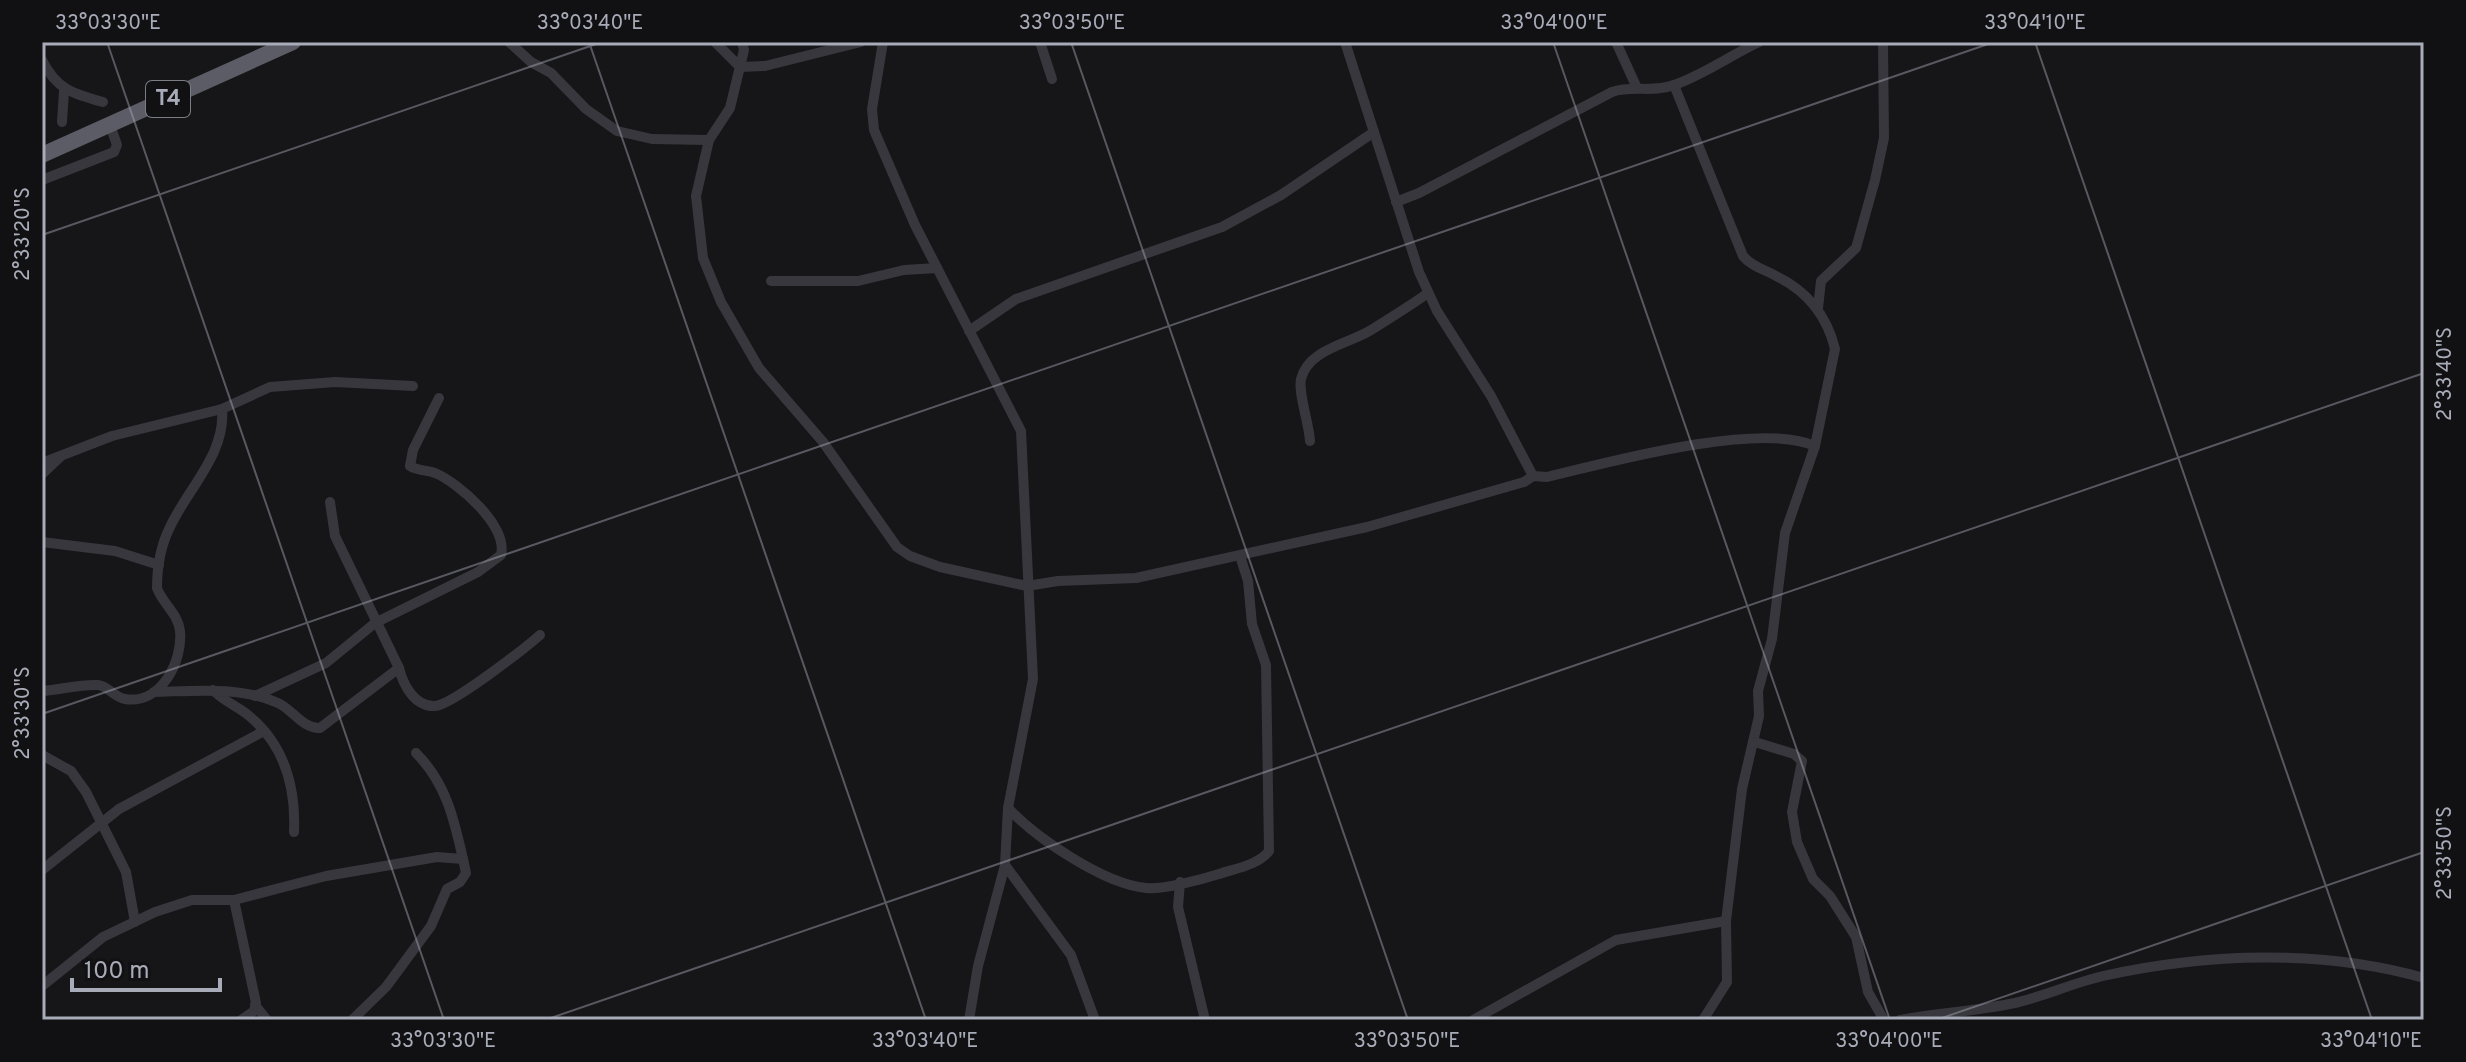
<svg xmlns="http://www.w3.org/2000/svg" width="2466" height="1062" viewBox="0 0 2466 1062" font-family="Overpass,sans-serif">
	<rect width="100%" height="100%" fill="#161618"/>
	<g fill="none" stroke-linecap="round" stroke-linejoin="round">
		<g stroke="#37373d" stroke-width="10">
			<path d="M509 42 531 62 551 73 586 109 617 131 652 139 709 140"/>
			<path d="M715 42 740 67 765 66 861 42"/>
			<path d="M742 42 744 50 730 108 709 140 696 196 703 258 721 302 759 368 823 442 897 547 910 556 940 567 1027 586 1058 581 1136 578 1367 527 1524 482 1533 476"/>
			<path d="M883 42 872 109 874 130 915 225 1021 431 1033 679 1008 808 1005 865 978 966 969 1020"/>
			<path d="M1040 42 1052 79"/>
			<path d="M1345 42 1419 272 1437 311 1491 396 1533 476 1547 477C1609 462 1759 421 1815 446"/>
			<path d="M1616 42 1637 88"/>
			<path d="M42 60C56 89 73 94 103 102"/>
			<path d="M1674 85 1743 256C1752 267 1764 269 1776 276 1807 291 1827 316 1835 349L1815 446 1785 533 1772 639 1758 691 1759 716 1742 789 1726 921 1727 982 1703 1020"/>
			<path d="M62 122 64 91"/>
			<path d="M42 180 114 152 117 145 110 125"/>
			<path d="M1396 202 1419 193 1612 92C1632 85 1653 93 1674 85 1703 75 1731 55 1759 42"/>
			<path d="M771 281H858L904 270 937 268"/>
			<path d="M1818 308 1821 281 1856 248 1875 180 1884 138 1883 42"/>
			<path d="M969 331 1016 299 1222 227 1281 195 1374 132"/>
			<path d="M1310 441C1309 423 1298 393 1301 379 1308 349 1349 344 1371 330 1390 318 1410 306 1428 293"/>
			<path d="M42 463 112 436 222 409 270 387 335 382 413 386"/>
			<path d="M42 474 60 457"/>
			<path d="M42 542 115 551 159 565"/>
			<path d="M399 668C403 684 414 707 435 706 452 705 524 649 540 635"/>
			<path d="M213 690C223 701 237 706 248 715 284 744 296 787 294 832"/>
			<path d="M42 691C60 690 80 684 98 685 108 686 114 697 125 699 161 705 183 661 180 631 178 613 162 603 157 588 157 568 161 545 170 527 188 488 226 454 222 409"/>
			<path d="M154 692C194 691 240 686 278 703 292 709 303 729 320 728L399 668 335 536 330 502"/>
			<path d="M255 696 326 663 375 623 478 572 501 555C508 526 459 483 435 473 427 470 418 471 410 466L413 450 439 398"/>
			<path d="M1755 742 1794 754 1802 761 1792 812 1797 842 1813 879 1830 896 1856 937 1868 992 1884 1020"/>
			<path d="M416 753C446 783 454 819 463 859"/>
			<path d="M42 755 71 771 86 792 126 872 135 922"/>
			<path d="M1008 808C1036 838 1104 884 1146 888 1163 890 1203 879 1219 874 1237 868 1258 865 1269 851L1266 665 1252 624 1248 581 1240 556"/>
			<path d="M1005 865 1071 955 1095 1020"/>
			<path d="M42 870 119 809 264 731"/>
			<path d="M1180 882 1178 907 1205 1020"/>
			<path d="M234 900 256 1003 254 1011 241 1020"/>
			<path d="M42 986 103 937 155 912 192 900H234L326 876 437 857 463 859 466 873 460 882 447 889 431 926 386 987 352 1020"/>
			<path d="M255 1005 267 1020"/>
			<path d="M1473 1020 1616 940 1726 921"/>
			<path d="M1900 1020C1938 1013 1977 1011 2015 1003 2045 996 2073 983 2103 976 2207 953 2321 949 2424 978"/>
		</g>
		<path stroke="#5b5c65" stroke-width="16" d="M42 155 293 42"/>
	</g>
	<path fill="none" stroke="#a8abb8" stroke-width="2" stroke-opacity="0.45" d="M107 42 444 1020M589 42 926 1020M1071 42 1408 1020M1553 42 1890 1020M2035 42 2372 1020M42 235 602 42M42 714 1994 42M545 1020 2424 373M1936 1020 2424 852"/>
	<g text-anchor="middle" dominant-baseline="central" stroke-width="6" stroke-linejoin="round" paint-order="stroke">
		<rect fill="#111113" stroke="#7b7d86" stroke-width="2" x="146" y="81" width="44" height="36" rx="6"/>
		<g font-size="22" font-weight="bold" fill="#a8abb8">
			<text x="168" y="99">T4</text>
		</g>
	</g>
	<rect width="2466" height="1062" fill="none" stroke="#111113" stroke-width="88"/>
	<path d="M72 978v12h148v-12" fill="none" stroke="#a8abb8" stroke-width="4"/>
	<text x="84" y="978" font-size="24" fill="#a8abb8" stroke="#111113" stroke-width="6" paint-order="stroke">100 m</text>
	<rect x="44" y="44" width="2378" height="974" fill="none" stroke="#a8abb8" stroke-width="3"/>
	<g font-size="20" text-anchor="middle" fill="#a8abb8">
		<text x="108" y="29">33°03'30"E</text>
		<text x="590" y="29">33°03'40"E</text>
		<text x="1072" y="29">33°03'50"E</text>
		<text x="1554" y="29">33°04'00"E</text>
		<text x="2035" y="29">33°04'10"E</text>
		<text transform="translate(22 234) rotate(-90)" y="7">2°33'20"S</text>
		<text transform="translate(2444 374) rotate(-90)" y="7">2°33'40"S</text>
		<text transform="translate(22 713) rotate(-90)" y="7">2°33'30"S</text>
		<text transform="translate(2444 853) rotate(-90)" y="7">2°33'50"S</text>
		<text x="443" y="1047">33°03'30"E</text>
		<text x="925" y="1047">33°03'40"E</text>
		<text x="1407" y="1047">33°03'50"E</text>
		<text x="1889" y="1047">33°04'00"E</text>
		<text x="2371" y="1047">33°04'10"E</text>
	</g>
</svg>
